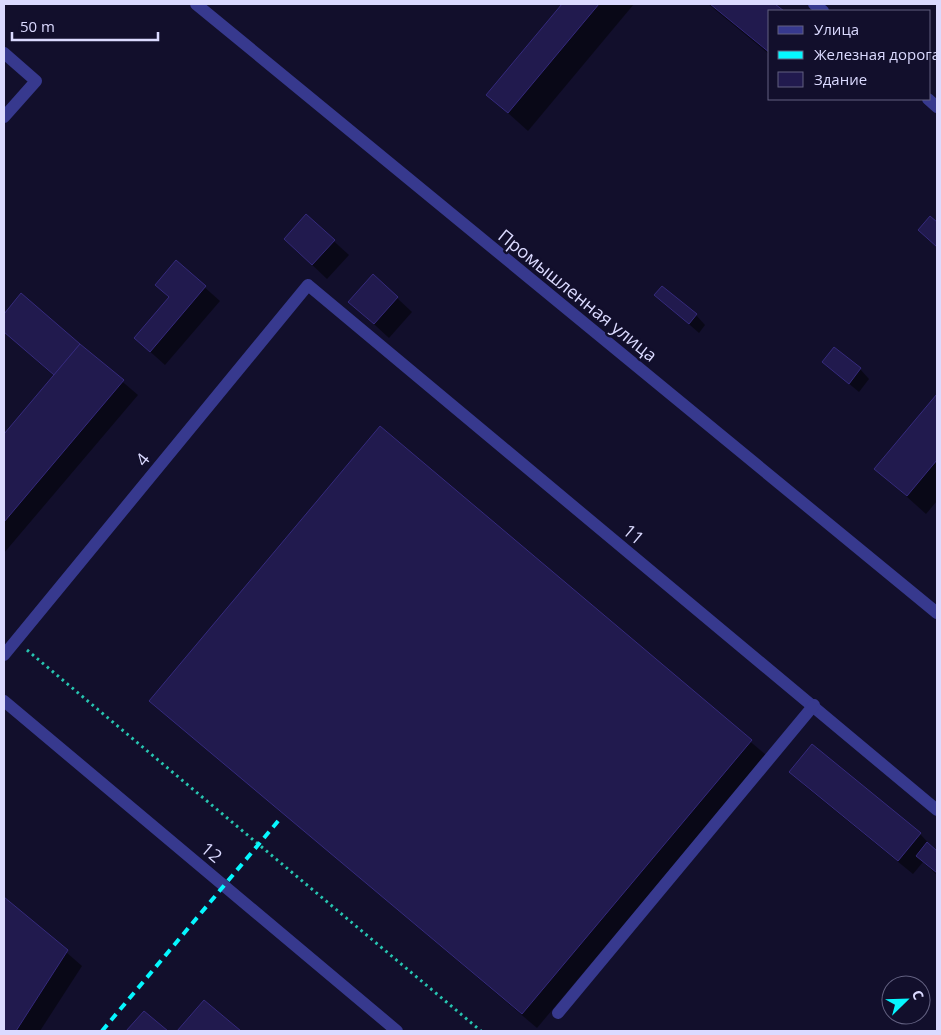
<svg xmlns="http://www.w3.org/2000/svg" width="941" height="1035" viewBox="0 0 941 1035" font-family="'Open Sans',sans-serif">
	<rect width="100%" height="100%" fill="#120f2c"/>
	<g fill="#0007">
		<path d="M564 4H634L528 131 488 95Z"/>
		<path d="M708 4H773L782 11H770V55Z"/>
		<path d="M306 216 349 255 327 279 285 239Z"/>
		<path d="M176 262 220 301 165 365 135 338 169 298 156 285Z"/>
		<path d="M21 295 138 395 4 553V436L54 376 4 331V316Z"/>
		<path d="M656 295 696 315 705 325 699 333Z"/>
		<path d="M397 298 412 312 389 338 350 302Z"/>
		<path d="M823 362 860 369 869 379 859 392Z"/>
		<path d="M937 396V501L926 514 876 469Z"/>
		<path d="M380 428 766 755 537 1028 151 700Z"/>
		<path d="M791 772 920 834 937 852V875L923 862 913 874 805 786Z"/>
		<path d="M4 898 82 966 40 1031H4Z"/>
		<path d="M204 1001 239 1031H178Z"/>
	</g>
	<g fill="#211a4e" stroke="#352a7c">
		<path d="M562 4H599L508 113 486 95Z"/>
		<path d="M710 4H775L784 11H770V53Z"/>
		<path d="M306 214 335 240 312 265 284 239Z"/>
		<path d="M930 216 937 222V247L918 230Z"/>
		<path d="M176 260 206 286 150 352 134 338 169 297 155 285Z"/>
		<path d="M373 274 398 297 374 324 348 302Z"/>
		<path d="M662 286 697 314 689 324 654 295Z"/>
		<path d="M21 293 80 344 54 375 4 332V314Z"/>
		<path d="M80 344 124 380 4 522V434Z"/>
		<path d="M834 347 861 368 849 384 822 362Z"/>
		<path d="M937 394V460L907 496 874 469Z"/>
		<path d="M380 426 752 740 522 1014 149 701Z"/>
		<path d="M812 744 921 833 898 861 789 772Z"/>
		<path d="M927 842 937 851V873L916 856Z"/>
		<path d="M4 897 68 950 16 1031H4Z"/>
		<path d="M204 1000 241 1031H177Z"/>
		<path d="M144 1011 168 1031H126Z"/>
	</g>
	<g fill="none" stroke-linecap="round" stroke-linejoin="round">
		<path stroke="#27c5b1" stroke-width="3" stroke-dasharray="2.5 4" stroke-linecap="butt" d="M27 650 481 1031"/>
		<g stroke="#37398e" stroke-width="12">
			<path d="M196 4 937 613"/>
			<path d="M814 4 823 11"/>
			<path d="M4 53 36 81 4 117"/>
			<path d="M928 99 937 107"/>
			<path d="M4 655 308 285 937 810"/>
			<path d="M4 701 397 1031"/>
			<path d="M558 1013 814 705"/>
		</g>
		<path stroke="#06f7ff" stroke-width="4" stroke-dasharray="8 6" stroke-linecap="butt" d="M102 1031 279 820"/>
	</g>
	<g text-anchor="middle" dominant-baseline="central" stroke-width="5" stroke-linejoin="round" paint-order="stroke">
		<g font-size="18" fill="#dbdaff" stroke="#120f2c">
			<text transform="translate(578 295) rotate(39)">Промышленная улица</text>
			<text transform="translate(142 459) rotate(-51)">4</text>
			<text transform="translate(634 534) rotate(40)">11</text>
			<text transform="translate(212 852) rotate(40)">12</text>
		</g>
	</g>
	<rect width="941" height="1035" fill="none" stroke="#dbdaff" stroke-width="10"/>
	<rect x="768" y="10" width="162" height="90" fill="#120f2c" stroke="#626080"/>
	<rect x="778" y="26" width="25" height="8" fill="#37398e" stroke="#626080"/>
	<text x="814" y="35" font-size="15" fill="#dbdaff">Улица</text>
	<rect x="778" y="51" width="25" height="8" fill="#06f7ff" stroke="#626080"/>
	<text x="814" y="60" font-size="15" fill="#dbdaff">Железная дорога</text>
	<rect x="778" y="72" width="25" height="15" fill="#211a4e" stroke="#626080"/>
	<text x="814" y="85" font-size="15" fill="#dbdaff">Здание</text>
	<g transform="translate(906 1000) rotate(67)"><circle r="24" fill="#120f2c" stroke="#626080"/>
	<path d="M0-4L9 19L0 12L-9 19Z" fill="#06f7ff"/>
	<text y="-8" font-size="14" font-weight="bold" text-anchor="middle" fill="#dbdaff">С</text>
	</g>
	<path d="M12 32v8h146v-8" fill="none" stroke="#dbdaff" stroke-width="2.5"/>
	<text x="20" y="32" font-size="15" fill="#dbdaff" stroke="#120f2c" stroke-width="4" paint-order="stroke">50 m</text>
</svg>
